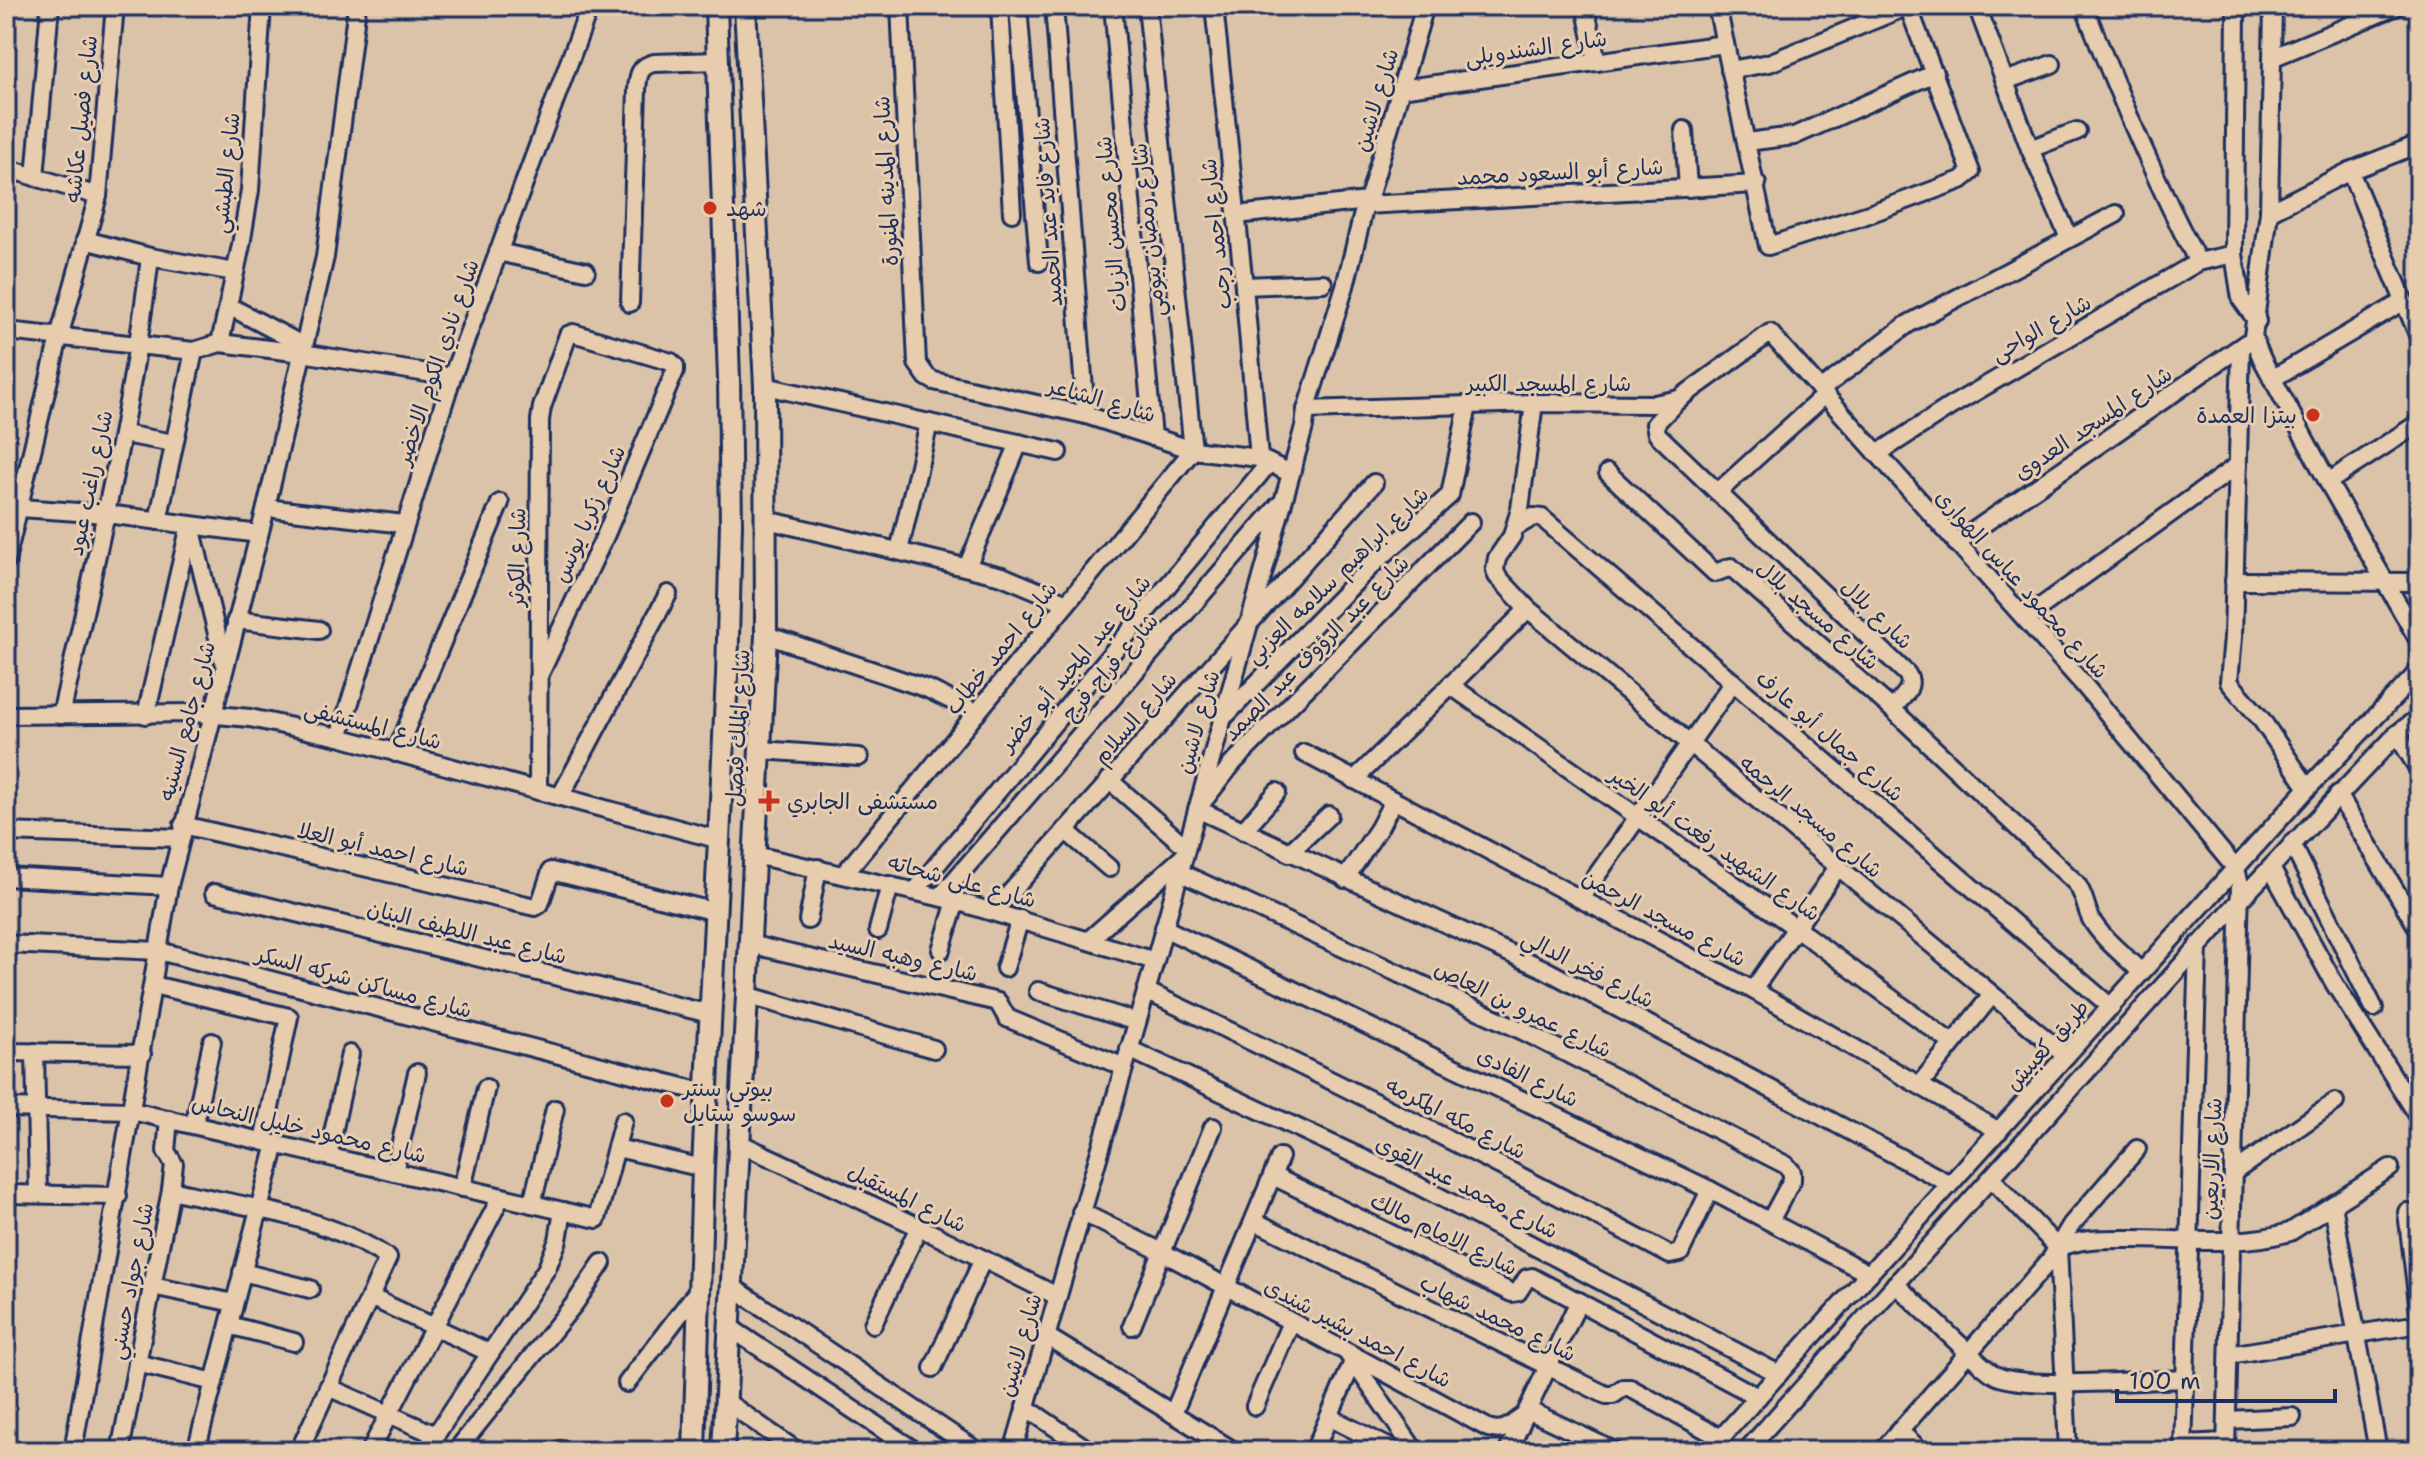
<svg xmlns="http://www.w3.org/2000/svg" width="2425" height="1457" viewBox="0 0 2425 1457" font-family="'Shantell Sans','Playpen Sans Arabic',sans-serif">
	<rect width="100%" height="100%" fill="#dbc3a9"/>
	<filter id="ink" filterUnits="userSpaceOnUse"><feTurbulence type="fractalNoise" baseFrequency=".0125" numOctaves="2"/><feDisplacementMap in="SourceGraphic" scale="16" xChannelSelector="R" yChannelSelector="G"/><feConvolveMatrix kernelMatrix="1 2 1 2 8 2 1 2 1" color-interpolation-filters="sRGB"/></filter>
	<g filter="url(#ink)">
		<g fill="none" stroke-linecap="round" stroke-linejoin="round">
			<g stroke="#1b2f5e" stroke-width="22">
				<g id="minor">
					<path d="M900 6 917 363 927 377 934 381 1086 415 1193 450 1259 458 1290 473"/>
					<path d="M1000 6 1012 213"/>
					<path d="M1018 6 1039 262"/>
					<path d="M1054 6 1086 415"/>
					<path d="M1113 6 1153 437"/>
					<path d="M1214 6 1244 286 1259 458"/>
					<path d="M1585 6 1597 62"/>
					<path d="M1717 6 1768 246 1866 215 1961 180 1971 172 1908 6"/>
					<path d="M1977 6 2030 149 2069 238"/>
					<path d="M2084 6C2118 93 2154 179 2198 262"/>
					<path d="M2236 6 2234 254 2241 299 2257 321"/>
					<path d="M2273 6 2269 212 2253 337 2262 359 2328 482 2419 641"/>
					<path d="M2274 57 2397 6"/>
					<path d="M1730 70 1769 63 1908 6"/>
					<path d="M2005 81 2052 64"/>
					<path d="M1400 89 1725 44"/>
					<path d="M1684 130 1688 188"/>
					<path d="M1747 142 1794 136 1935 73"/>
					<path d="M2030 149 2077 131"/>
					<path d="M6 168 98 196"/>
					<path d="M2350 171 2419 337"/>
					<path d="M35 177 50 6"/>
					<path d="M1365 205 1757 184"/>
					<path d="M2269 212 2350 171 2419 144"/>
					<path d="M1236 215 1368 201"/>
					<path d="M85 240 150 257 235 272"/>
					<path d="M498 252 586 271"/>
					<path d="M1244 286 1323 283"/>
					<path d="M630 303 637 90C638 76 639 66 654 63L718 61"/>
					<path d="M229 306 304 346"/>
					<path d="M16 332 194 351 220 343 302 353 452 377"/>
					<path d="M220 343 241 245 250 190 262 6"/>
					<path d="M2241 348 2233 637 2229 682 2261 719 2308 788"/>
					<path d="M2272 379 2404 301"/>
					<path d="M765 386 1058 452"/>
					<path d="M1820 390 1908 324 2116 214"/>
					<path d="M1678 400 1655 424 1657 434 1907 674C1916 688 1901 698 1892 709L2076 883C2085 895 2085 907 2091 919 2102 939 2125 956 2141 972"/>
					<path d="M1534 403 1520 509 1512 536 1497 558 1495 570 1497 576 1528 609 2066 1056"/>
					<path d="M1306 410 1534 403 1654 404 1679 399 1770 333 2084 685 2236 869 2240 884 2226 1451"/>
					<path d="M123 434 174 443"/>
					<path d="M1877 454 1951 406 2198 262 2234 254"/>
					<path d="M1608 473 1715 573 1731 567 1892 709"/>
					<path d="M2328 482 2419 423"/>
					<path d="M1718 492 1825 395"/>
					<path d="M6 507 107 514 259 534"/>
					<path d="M266 508 404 524"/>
					<path d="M767 520 1002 576 1067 603"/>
					<path d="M158 521 194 351"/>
					<path d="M1471 522 1233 763 1197 809 1544 969 1950 1184"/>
					<path d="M1516 527 1533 517 1542 518 2111 1007"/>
					<path d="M192 530 224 663"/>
					<path d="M1956 543 2246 343"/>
					<path d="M899 551 929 423"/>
					<path d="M6 561 59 337 98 196 115 6"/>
					<path d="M967 567 1019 443"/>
					<path d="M2234 581 2419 582"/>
					<path d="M2025 618 2238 465"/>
					<path d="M236 620 319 630"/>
					<path d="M766 635 928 689 977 713"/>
					<path d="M538 678 606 534 675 371V366L671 362 573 333 568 335 542 407 540 420 538 791"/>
					<path d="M1450 685 1796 928 1952 1043"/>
					<path d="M6 715 194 713 250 718 339 737 720 840"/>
					<path d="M61 715C95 563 132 412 150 257"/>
					<path d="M146 715 190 525"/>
					<path d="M1226 715 1370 567 1450 495 1468 405"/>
					<path d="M2397 734 2419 770"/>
					<path d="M339 737 452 377 590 6"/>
					<path d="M761 750 859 757"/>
					<path d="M396 753 500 503"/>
					<path d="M1304 753 1753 990 1999 1131"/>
					<path d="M1109 780 1186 847"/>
					<path d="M1354 780 1528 609"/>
					<path d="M2338 794 2419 930"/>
					<path d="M560 797 668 594"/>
					<path d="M183 825 535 907 540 904 551 871 716 912"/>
					<path d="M1065 830 1109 868"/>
					<path d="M1243 831 1277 792"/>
					<path d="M6 832 180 838"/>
					<path d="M2292 844 2374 1008"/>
					<path d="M1289 853 1329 815"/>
					<path d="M755 855 956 901 1155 961"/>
					<path d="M2271 868 2334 983 2419 1117"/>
					<path d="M1179 872 1523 1031 1786 1165 1792 1172V1180L1770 1221"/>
					<path d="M844 874 1193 450 1147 6"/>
					<path d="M6 877 169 886"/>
					<path d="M1345 879 1379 828 1393 801"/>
					<path d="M915 891 1269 463"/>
					<path d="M214 893 710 1014"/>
					<path d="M940 897 1279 505"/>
					<path d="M1580 899 1733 682"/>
					<path d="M994 911 1374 483"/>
					<path d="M808 920 818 868"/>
					<path d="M1164 928 1710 1190 1869 1274"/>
					<path d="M878 930 890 885"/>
					<path d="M1090 939 1184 856"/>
					<path d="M6 944 159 951 706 1093"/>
					<path d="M749 944 998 1002 1007 1018 1124 1067"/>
					<path d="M941 950 956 901"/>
					<path d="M1005 968 1020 919"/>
					<path d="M153 985 289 1017 263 1141"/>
					<path d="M1753 990 1838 867"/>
					<path d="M1038 991 1137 1022"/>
					<path d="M1146 991C1323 1075 1497 1162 1670 1255L1680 1253 1710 1190"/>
					<path d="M746 995 934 1049"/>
					<path d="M1129 1049 1392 1172 1779 1374"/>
					<path d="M6 1052 142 1054"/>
					<path d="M35 1052 38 1194"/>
					<path d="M1920 1084 1992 995"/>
					<path d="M6 1108 132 1111 597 1219 623 1121"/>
					<path d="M194 1125 212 1042"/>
					<path d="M737 1142 919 1227 1057 1296"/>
					<path d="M617 1148 703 1168"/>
					<path d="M328 1156 350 1054"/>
					<path d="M394 1172 417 1073"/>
					<path d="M2234 1172 2335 1102"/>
					<path d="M1273 1176 1512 1293 1518 1292 1527 1278 1532 1277 1758 1397"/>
					<path d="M1991 1178 2058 1248 2068 1451"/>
					<path d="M462 1188 486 1088"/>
					<path d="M171 1190C244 1207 325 1215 388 1258L299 1451"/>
					<path d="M6 1194 118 1196"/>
					<path d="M532 1204 555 1109"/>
					<path d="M2333 1205 2378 1451"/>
					<path d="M1081 1212 1162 1252 1488 1428C1510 1435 1514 1418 1532 1412L1614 1451"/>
					<path d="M2407 1212 2419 1311"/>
					<path d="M1254 1221 1606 1395H1613L1623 1388H1630L1721 1438"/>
					<path d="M2058 1248C2082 1238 2105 1239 2131 1239 2183 1239 2239 1247 2290 1232L2390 1168"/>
					<path d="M242 1272 310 1289"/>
					<path d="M1895 1284C1916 1303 1937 1323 1958 1343 1969 1353 1982 1367 1995 1375 2021 1390 2148 1380 2185 1379"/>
					<path d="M152 1286 234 1303"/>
					<path d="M731 1286 977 1451"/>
					<path d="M370 1297 490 1353"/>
					<path d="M873 1324 919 1227"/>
					<path d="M229 1325 294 1342"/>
					<path d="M1132 1326 1213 1127"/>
					<path d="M729 1327 915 1451"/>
					<path d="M1046 1336 1234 1451"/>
					<path d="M1348 1354 1415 1451"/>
					<path d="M2229 1355 2419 1324"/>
					<path d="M137 1363 214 1382"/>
					<path d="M933 1368 983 1259"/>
					<path d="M627 1383 699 1289"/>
					<path d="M328 1387 436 1435"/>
					<path d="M725 1401 797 1451"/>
					<path d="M1255 1406 1291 1322"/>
					<path d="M1025 1407 1090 1451"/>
					<path d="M1173 1414 1280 1157"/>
					<path d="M1329 1417 1396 1451"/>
					<path d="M2227 1420 2292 1417"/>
					<path d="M1899 1431 1921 1451"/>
					<path d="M2183 1444 2226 1442"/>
					<path d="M73 1451 169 886 266 508 325 257 357 6"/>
					<path d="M120 1451 171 1190 174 1164 166 1151 169 1119"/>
					<path d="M196 1451 276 1144"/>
					<path d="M370 1451 501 1197"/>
					<path d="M425 1451 547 1268 558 1240 563 1211"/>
					<path d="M456 1451 575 1303 602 1263"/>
					<path d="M559 1451 560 1450"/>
					<path d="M1013 1451 1155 961 1304 427 1306 410 1345 286 1365 205 1368 201 1425 6"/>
					<path d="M1314 1451 1353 1362"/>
					<path d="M1508 1451 1579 1301"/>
					<path d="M1709 1451 2308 788 2419 671"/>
					<path d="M1746 1451 2241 899 2397 734 2419 717"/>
					<path d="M1882 1451 2050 1260 2071 1225 2137 1149"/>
					<path d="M2183 1451 2198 945"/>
				</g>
			</g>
			<g stroke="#1b2f5e" stroke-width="26">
				<g id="major">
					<path d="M694 1451 703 1168 727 676 731 524 729 379 716 6"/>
					<path d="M723 1451 766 635 765 386 745 6"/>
				</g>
			</g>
			<use href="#minor" stroke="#e7ccae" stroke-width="16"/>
			<use href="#major" stroke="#e7ccae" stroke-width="20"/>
		</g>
	</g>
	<g fill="#c8321e" stroke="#e7ccae" stroke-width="3">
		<circle cx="710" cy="208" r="8"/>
		<circle cx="2313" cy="415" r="8"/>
		<path d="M765 789h8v8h8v8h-8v8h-8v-8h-8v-8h8z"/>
		<circle cx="667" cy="1101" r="8"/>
	</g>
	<g text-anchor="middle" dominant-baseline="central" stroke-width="6" stroke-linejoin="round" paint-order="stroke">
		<g font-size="22" fill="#1b2f5e" stroke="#e7ccae">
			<text transform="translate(1536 48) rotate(-8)">شارع الشندويلى</text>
			<text transform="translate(1376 100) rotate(-73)">شارع لاشين</text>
			<text transform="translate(81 119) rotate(-84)">شارع فصيل عكاشه</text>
			<text transform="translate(1560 172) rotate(-3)">شارع أبو السعود محمد</text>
			<text transform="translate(226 173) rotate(-84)">شارع الطبشي</text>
			<text transform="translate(886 181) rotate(-93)">شارع المدينه المنورة</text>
			<text transform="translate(1048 212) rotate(-94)">شارع فايد عبد الحميد</text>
			<text transform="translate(1111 224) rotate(-95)">شارع محسن الزيات</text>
			<text transform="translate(1148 230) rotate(-96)">شارع رمضان بيومي</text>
			<text transform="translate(1216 234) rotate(-96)">شارع احمد رجب</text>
			<text transform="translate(2041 328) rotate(-30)">شارع الواحى</text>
			<text transform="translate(437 362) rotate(-71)">شارع نادي الكوم الاخضر</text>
			<text x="1549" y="383">شارع المسجد الكبير</text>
			<text transform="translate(1102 400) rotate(16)">شارع الشاعر</text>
			<text transform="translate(2093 423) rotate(-34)">شارع المسجد العدوى</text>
			<text transform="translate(90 483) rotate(-78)">شارع راغب عبود</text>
			<text transform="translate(589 514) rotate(-66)">شارع زكريا يونس</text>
			<text transform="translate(517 557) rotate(-89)">شارع الكوثر</text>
			<text transform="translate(1337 575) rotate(-44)">شارع ابراهيم سلامه العزبي</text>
			<text transform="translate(2022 584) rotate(48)">شارع محمود عباس الهوارى</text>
			<text transform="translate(1877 614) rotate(44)">شارع بلال</text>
			<text transform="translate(1818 615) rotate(41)">شارع مسجد بلال</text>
			<text transform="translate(1001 648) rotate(-51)">شارع احمد خطاب</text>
			<text transform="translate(1316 648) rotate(-45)">شارع عبد الرؤوف عبد الصمد</text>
			<text transform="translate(1075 663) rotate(-50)">شارع عبد المجيد أبو خضر</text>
			<text transform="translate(1110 667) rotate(-49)">شارع فراج فرج</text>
			<text transform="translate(1135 718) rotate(-49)">شارع السلام</text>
			<text transform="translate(187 721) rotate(-75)">شارع جامع السنيه</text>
			<text transform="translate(1198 722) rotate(-74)">شارع لاشين</text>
			<text transform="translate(373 725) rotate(14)">شارع المستشفى</text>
			<text transform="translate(738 728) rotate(-87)">شارع الملك فيصل</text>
			<text transform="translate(1830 736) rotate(41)">شارع جمال أبو عارف</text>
			<text transform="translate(1811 816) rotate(40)">شارع مسجد الرحمه</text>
			<text transform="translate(1715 844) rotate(35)">شارع الشهيد رفعت أبو الخير</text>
			<text transform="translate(383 849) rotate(13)">شارع احمد أبو العلا</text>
			<text transform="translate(962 881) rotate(15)">شارع على شحاته</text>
			<text transform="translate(1664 918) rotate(28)">شارع مسجد الرحمن</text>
			<text transform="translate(467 932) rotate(14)">شارع عبد اللطيف البنان</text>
			<text transform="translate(903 957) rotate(13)">شارع وهبه السيد</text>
			<text transform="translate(1588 969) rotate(27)">شارع فخر الدالي</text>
			<text transform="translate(364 982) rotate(15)">شارع مساكن شركه السكر</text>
			<text transform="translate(1523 1009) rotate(26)">شارع عمرو بن العاص</text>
			<text transform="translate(2047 1045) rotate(-48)">طريق كعبيش</text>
			<text transform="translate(1528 1077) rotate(26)">شارع الفادى</text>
			<text transform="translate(1456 1118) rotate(27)">شارع مكه المكرمه</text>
			<text transform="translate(309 1129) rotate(13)">شارع محمود خليل النحاس</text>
			<text transform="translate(2212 1159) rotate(-88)">شارع الاربعين</text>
			<text transform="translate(1467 1187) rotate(27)">شارع محمد عبد القوى</text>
			<text transform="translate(907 1198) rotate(26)">شارع المستقبل</text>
			<text transform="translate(1444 1234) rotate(26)">شارع الامام مالك</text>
			<text transform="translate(131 1281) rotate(-79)">شارع جواد حسني</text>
			<text transform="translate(1498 1318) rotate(26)">شارع محمد شهاب</text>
			<text transform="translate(1358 1333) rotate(28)">شارع احمد بشير شندى</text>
			<text transform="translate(1020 1345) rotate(-74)">شارع لاشين</text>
		</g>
		<g font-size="22" fill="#1b2f5e" stroke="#e7ccae" text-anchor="start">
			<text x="726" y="208">شهد</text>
			<text x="2297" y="415" text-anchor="end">بيتزا العمدة</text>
			<text x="787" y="801">مستشفى الجابري</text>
			<text x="683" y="1088">بيوتي سنتر<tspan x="683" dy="25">سوسو ستايل</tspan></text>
		</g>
	</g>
	<rect width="2425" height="1457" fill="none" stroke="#e7ccae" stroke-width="32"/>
	<rect x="16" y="16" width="2393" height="1425" fill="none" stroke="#1b2f5e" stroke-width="3" filter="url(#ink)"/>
	<path d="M2117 1389v12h218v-12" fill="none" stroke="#1b2f5e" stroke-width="4"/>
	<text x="2129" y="1389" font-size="24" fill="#1b2f5e" stroke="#e7ccae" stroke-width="6" paint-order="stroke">100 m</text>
</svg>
